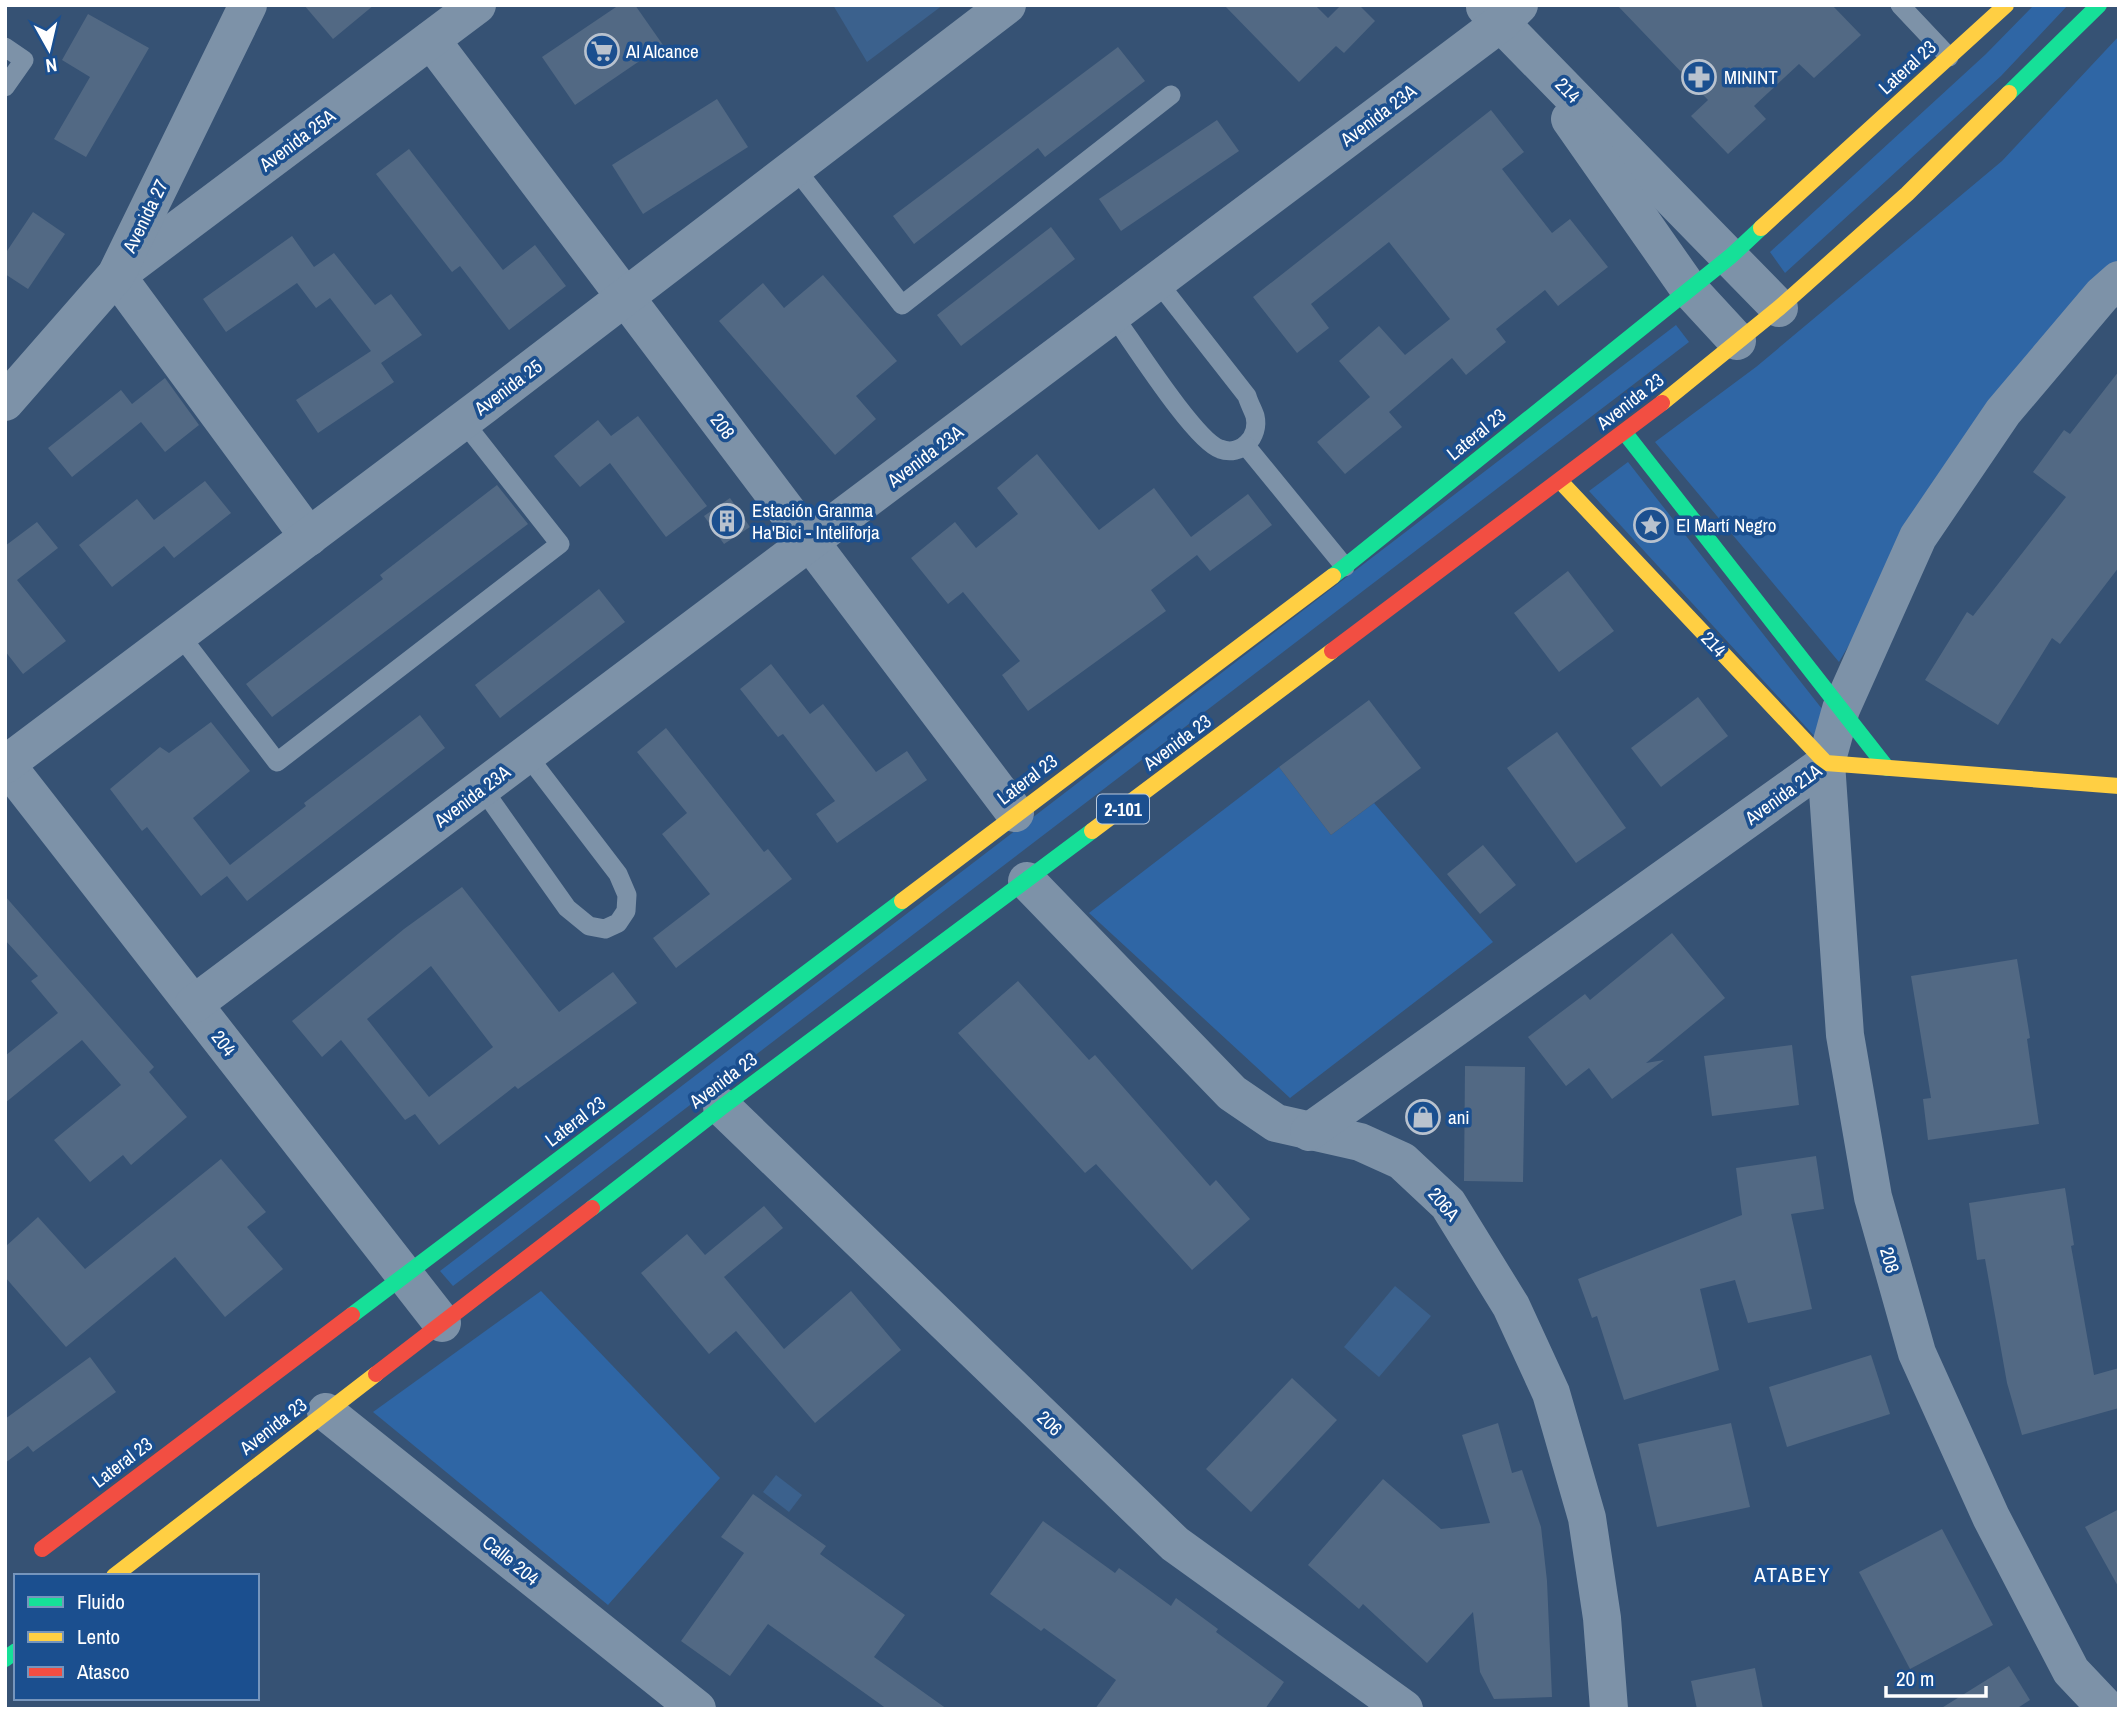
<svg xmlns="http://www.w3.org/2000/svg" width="2124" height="1714" viewBox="0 0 2124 1714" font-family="'Archivo Narrow',sans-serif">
	<rect width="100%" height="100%" fill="#365274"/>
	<g fill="#2f66a5">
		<path d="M2034 5H2068L2001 76 1785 273 1770 252 1986 54Z"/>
		<path d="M2119 36V260L2097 279 1989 406 1839 662 1655 442 1756 367 2002 161Z"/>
		<path d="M1676 325 1689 342 453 1286 440 1271Z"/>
		<path d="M1628 462 1826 714 1817 739 1589 491Z"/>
		<path d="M1279 767 1331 835 1374 803 1493 942 1290 1098 1089 913Z"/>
		<path d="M541 1291 720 1478 608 1605 373 1412Z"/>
	</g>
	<g fill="#3b618d">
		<path d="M833 5H943L867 62Z"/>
		<path d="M1395 1286 1431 1316 1379 1377 1344 1347Z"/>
		<path d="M776 1475 802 1495 789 1512 763 1492Z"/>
	</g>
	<g fill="#526984" fill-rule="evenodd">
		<path d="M304 5H374L333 39Z"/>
		<path d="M619 5H635L663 45 575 105 542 57Z"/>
		<path d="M1224 5H1315L1328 18 1341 5H1359L1375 21 1344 53 1336 46 1299 82Z"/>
		<path d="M1617 5H1832L1861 35 1814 78 1799 64 1754 106 1766 119 1728 154 1691 116 1708 100Z"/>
		<path d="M88 14 149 48 86 157 54 139 90 77 62 60Z"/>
		<path d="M1118 47 1145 81 1045 157 1038 148 914 244 893 216Z"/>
		<path d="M717 99 748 147 643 214 612 165Z"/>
		<path d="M1491 110 1524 152 1502 169 1552 233 1570 219 1608 267 1558 306 1545 290 1496 329 1506 342 1466 375 1452 358 1389 412 1402 427 1345 474 1317 442 1370 397 1339 361 1379 326 1405 355 1450 319 1389 242 1311 304 1329 328 1297 353 1253 297Z"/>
		<path d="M1217 120 1239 151 1121 231 1099 199Z"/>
		<path d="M409 149 503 270 535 245 566 286 509 330 460 266 452 272 376 174Z"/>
		<path d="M33 212 65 234 28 289 5 274V254Z"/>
		<path d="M1051 227 1075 259 961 346 937 315Z"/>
		<path d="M292 236 314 267 334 253 375 305 391 294 422 335 381 363 394 382 318 433 296 400 371 351 330 298 316 308 297 283 226 332 203 299Z"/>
		<path d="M823 275 897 361 856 396 876 419 835 455 719 321 763 283 784 308Z"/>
		<path d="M2119 371V567L2060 644 2052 638 1998 725 1925 680 1967 612 1973 616 2066 497 2033 472 2064 430 2070 434Z"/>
		<path d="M165 378 199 425 165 452 141 422 72 477 48 448 121 390 132 404Z"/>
		<path d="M638 416 707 506 666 537 610 463 580 487 554 456 598 420 611 436Z"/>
		<path d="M1037 454 1099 530 1154 488 1191 537 1248 494 1272 525 1210 571 1197 555 1151 590 1166 611 1028 711 1002 675 1020 661 963 592 948 604 911 558 955 522 976 548 1018 514 997 488Z"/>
		<path d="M205 481 231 513 174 558 164 546 112 587 79 545 137 499 154 520Z"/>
		<path d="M497 485 528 524 272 717 246 684 383 579 380 575Z"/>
		<path d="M730 498 750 527 724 544 704 516Z"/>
		<path d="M37 522 58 548 17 580 66 641 23 674 5 651V546Z"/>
		<path d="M1568 571 1614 631 1559 672 1514 613Z"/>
		<path d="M599 589 625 622 500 718 475 685Z"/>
		<path d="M771 664 810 714 823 704 876 772 907 751 927 780 837 843 816 814 835 801 783 734 778 737 740 689Z"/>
		<path d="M1698 697 1728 736 1661 787 1631 748Z"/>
		<path d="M1369 700 1421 768 1331 835 1279 767Z"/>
		<path d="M420 715 445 748 247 901 227 876 201 896 147 827 142 831 110 789 160 747 169 753 211 722 250 771 193 818 230 865 306 806 304 803Z"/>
		<path d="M666 728 764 852 768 849 792 879 676 968 653 938 710 894 662 834 687 813 637 752Z"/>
		<path d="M1557 732 1626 828 1576 863 1507 768Z"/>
		<path d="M1483 845 1516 885 1480 914 1447 874Z"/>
		<path d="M462 887 559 1012 613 972 637 1003 518 1089 515 1086 439 1145 415 1114 405 1120 341 1040 322 1057 292 1021 404 929ZM431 966 493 1047 429 1097 367 1019Z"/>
		<path d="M5 896 154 1067 149 1072 187 1117 131 1165 123 1155 90 1182 54 1140 121 1085 82 1040 5 1103V1056L58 1013 31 981 38 976 5 940Z"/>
		<path d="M1672 933 1725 998 1646 1063 1664 1060 1612 1099 1589 1068 1566 1086 1528 1037 1585 994 1590 1000Z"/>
		<path d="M2017 959 2030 1038 2027 1039 2039 1124 1928 1140 1923 1099 1931 1098 1911 976Z"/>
		<path d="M1018 981 1089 1060 1095 1055 1210 1186 1216 1180 1250 1219 1192 1270 1096 1164 1085 1173 958 1033Z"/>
		<path d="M1792 1045 1799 1105 1712 1116 1704 1056Z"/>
		<path d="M1465 1066 1525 1067 1523 1182 1464 1181Z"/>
		<path d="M1816 1156 1824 1209 1791 1214 1812 1309 1748 1323 1735 1280 1700 1289 1719 1370 1624 1400 1597 1316 1592 1318 1578 1279 1742 1215 1736 1168Z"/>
		<path d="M221 1159 266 1212 247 1227 283 1269 225 1317 175 1257 66 1347 5 1277V1247L38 1217 85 1269Z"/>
		<path d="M2065 1188 2074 1245 2071 1246 2094 1375 2119 1368V1408L2022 1435 2007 1383 1985 1259 1977 1260 1969 1203Z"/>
		<path d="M764 1206 783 1228 724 1277 784 1349 851 1291 901 1350 815 1423 736 1331 709 1354 641 1273 687 1234 705 1255Z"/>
		<path d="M1871 1355 1890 1414 1787 1447 1769 1387Z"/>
		<path d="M90 1357 116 1392 33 1452 28 1446 5 1463V1419Z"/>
		<path d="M1292 1378 1337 1420 1251 1512 1206 1469Z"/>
		<path d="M1498 1423 1512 1473 1522 1470 1541 1527 1547 1581 1552 1697 1494 1699 1480 1672 1473 1612 1427 1663 1363 1604 1359 1609 1308 1565 1383 1479 1441 1529 1490 1523 1462 1435Z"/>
		<path d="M1731 1423 1750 1507 1657 1527 1638 1444Z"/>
		<path d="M753 1494 826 1546 820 1554 905 1615 874 1657 947 1709H887L768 1624 730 1676 681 1641 744 1553 721 1537Z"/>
		<path d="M2119 1509V1588L2085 1527Z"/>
		<path d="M1043 1521 1115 1573 1119 1568 1171 1606 1176 1598 1218 1629 1216 1632 1284 1682 1265 1709H1095L1116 1680 1044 1628 1041 1631 990 1594Z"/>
		<path d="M1942 1529 1993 1625 1910 1669 1859 1572Z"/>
		<path d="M2009 1666 2030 1700 2016 1709H1940Z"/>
		<path d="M1755 1668 1763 1709H1697L1691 1681Z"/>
	</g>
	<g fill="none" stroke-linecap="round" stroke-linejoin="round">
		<g stroke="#7d92a8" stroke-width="19">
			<path d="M1900 5 1949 57"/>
			<path d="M5 47 24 60 5 87"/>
			<path d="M795 168 902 305 1171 95"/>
			<path d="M1113 315C1132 341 1195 441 1220 449 1241 457 1260 437 1255 416 1253 410 1249 403 1247 396L1157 281"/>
			<path d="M1246 446 1345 567"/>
			<path d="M179 634 277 762 560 544 463 421"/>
			<path d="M482 788 567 908 589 926 605 929 618 923 626 911 627 895 618 874 527 755"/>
		</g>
		<g stroke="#7d92a8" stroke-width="38">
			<path d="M1485 7 1779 308"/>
			<path d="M431 40 1015 813"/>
			<path d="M1570 119 1689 289 1737 341"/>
			<path d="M121 272 477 5"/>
			<path d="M116 275 309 537"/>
			<path d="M5 402 116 275 248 5"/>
			<path d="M5 763 442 1323"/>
			<path d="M6 764 484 405 1007 5"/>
			<path d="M1027 881 1232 1093 1276 1123 1360 1142 1402 1161 1448 1204 1511 1306 1551 1393 1587 1518 1602 1618 1609 1709"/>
			<path d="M194 1004 1502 22 1519 5"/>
			<path d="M722 1107 1175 1544 1404 1709"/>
			<path d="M1309 1132 1826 763"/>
			<path d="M326 1412 697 1709"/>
			<path d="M2107 1709 2071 1671 1991 1517 1917 1353 1873 1197 1845 1035 1826 763 1841 709 1918 537 2003 412 2102 295 2119 280"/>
		</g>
		<g stroke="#16e098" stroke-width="16">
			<path d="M2009 93 2099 5"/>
			<path d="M1625 433 1887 768"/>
			<path d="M1333 576 1731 256 1761 228"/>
			<path d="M592 1208 722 1107 1092 831"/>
			<path d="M352 1315 902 901"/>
			<path d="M5 1659 16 1651"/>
		</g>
		<g stroke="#ffcf43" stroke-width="16">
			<path d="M1761 228 2006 5"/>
			<path d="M1662 403 1779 308 1907 194 2009 93"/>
			<path d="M1560 481 1826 763 2119 786"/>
			<path d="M1092 831 1332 651"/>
			<path d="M902 901 1333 576"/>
			<path d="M114 1576 376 1374"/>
		</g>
		<g stroke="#f24e42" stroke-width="16">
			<path d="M1332 651 1662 403"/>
			<path d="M376 1374 592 1208"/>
			<path d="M42 1549 352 1315"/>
		</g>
	</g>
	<defs>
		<g id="supermarket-ring" transform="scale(1.75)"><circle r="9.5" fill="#1b4f8f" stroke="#b9c2ce" stroke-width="1.5"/><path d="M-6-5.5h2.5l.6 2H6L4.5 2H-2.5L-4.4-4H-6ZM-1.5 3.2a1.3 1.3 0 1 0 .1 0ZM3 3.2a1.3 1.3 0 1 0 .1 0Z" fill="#b9c2ce"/></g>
		<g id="pharmacy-ring" transform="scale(1.75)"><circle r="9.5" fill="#1b4f8f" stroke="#b9c2ce" stroke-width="1.5"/><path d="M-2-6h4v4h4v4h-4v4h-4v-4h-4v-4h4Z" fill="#b9c2ce"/></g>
		<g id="building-ring" transform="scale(1.75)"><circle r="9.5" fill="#1b4f8f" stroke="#b9c2ce" stroke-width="1.5"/><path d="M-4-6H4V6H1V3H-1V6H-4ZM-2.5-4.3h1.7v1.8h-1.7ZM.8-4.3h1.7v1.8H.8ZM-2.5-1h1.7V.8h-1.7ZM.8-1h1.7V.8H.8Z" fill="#b9c2ce"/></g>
		<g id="sight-ring" transform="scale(1.75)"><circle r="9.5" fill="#1b4f8f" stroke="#b9c2ce" stroke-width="1.5"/><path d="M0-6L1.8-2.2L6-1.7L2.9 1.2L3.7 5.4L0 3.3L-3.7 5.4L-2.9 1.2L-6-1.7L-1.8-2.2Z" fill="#b9c2ce"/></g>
		<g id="shop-ring" transform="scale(1.75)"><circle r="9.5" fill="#1b4f8f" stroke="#b9c2ce" stroke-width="1.5"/><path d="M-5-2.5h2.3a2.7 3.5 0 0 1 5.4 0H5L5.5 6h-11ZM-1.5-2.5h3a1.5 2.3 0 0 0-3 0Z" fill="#b9c2ce"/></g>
	</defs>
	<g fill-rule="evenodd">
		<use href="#supermarket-ring" x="602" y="51"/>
		<use href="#pharmacy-ring" x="1699" y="77"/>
		<use href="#building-ring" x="727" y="521"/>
		<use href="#sight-ring" x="1651" y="525"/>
		<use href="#shop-ring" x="1423" y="1117"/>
	</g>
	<g text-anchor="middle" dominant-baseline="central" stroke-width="7" stroke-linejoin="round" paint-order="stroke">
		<rect fill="#1b4f8f" stroke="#bbcadd" stroke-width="2" x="1097" y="794.5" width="52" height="29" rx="5"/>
		<g font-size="18" font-weight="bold" fill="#fff">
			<text x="1123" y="809">2-101</text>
		</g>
		<g font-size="19" fill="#fff" stroke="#1b4f8f" text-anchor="start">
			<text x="626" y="51">Al Alcance</text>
			<text x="1724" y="77">MININT</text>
			<text x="752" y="510">Estación Granma<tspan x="752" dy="22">Ha'Bici - Inteliforja</tspan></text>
			<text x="1676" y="525">El Martí Negro</text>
			<text x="1448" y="1117">ani</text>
		</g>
		<g font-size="19" fill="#fff" stroke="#1b4f8f">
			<text transform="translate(1907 67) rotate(-42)">Lateral 23</text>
			<text transform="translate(1568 90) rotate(46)">214</text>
			<text transform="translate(1378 115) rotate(-37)">Avenida 23A</text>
			<text transform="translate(297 140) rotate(-37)">Avenida 25A</text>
			<text transform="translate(145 216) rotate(-64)">Avenida 27</text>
			<text transform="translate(508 387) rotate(-37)">Avenida 25</text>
			<text transform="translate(1630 401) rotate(-38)">Avenida 23</text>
			<text transform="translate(723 426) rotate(53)">208</text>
			<text transform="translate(1476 434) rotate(-39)">Lateral 23</text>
			<text transform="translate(925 456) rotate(-37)">Avenida 23A</text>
			<text transform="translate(1714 644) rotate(47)">214</text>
			<text transform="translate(1177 742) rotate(-37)">Avenida 23</text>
			<text transform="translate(1027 779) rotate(-37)">Lateral 23</text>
			<text transform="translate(1783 794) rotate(-36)">Avenida 21A</text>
			<text transform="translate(472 796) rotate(-37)">Avenida 23A</text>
			<text transform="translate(224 1043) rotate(52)">204</text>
			<text transform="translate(723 1080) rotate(-37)">Avenida 23</text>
			<text transform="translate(575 1121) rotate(-37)">Lateral 23</text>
			<text transform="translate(1444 1204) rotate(50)">206A</text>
			<text transform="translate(1890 1260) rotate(74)">208</text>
			<text transform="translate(1050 1423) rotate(44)">206</text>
			<text transform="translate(273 1426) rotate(-38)">Avenida 23</text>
			<text transform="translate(122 1462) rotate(-37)">Lateral 23</text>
			<text transform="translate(511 1560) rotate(39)">Calle 204</text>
		</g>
		<g font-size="21" letter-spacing="2" fill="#fff" stroke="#1b4f8f">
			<text x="1793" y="1574">ATABEY</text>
		</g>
	</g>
	<rect width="2124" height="1714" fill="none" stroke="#ffffff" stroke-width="14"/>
	<rect x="14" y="1574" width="245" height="126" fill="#1b4f8f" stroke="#7695bc" stroke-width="2"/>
	<rect x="28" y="1597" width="35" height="10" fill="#16e098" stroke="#7695bc" stroke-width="2"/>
	<text x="77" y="1609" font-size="21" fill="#ffffff">Fluido</text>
	<rect x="28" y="1632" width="35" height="10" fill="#ffcf43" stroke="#7695bc" stroke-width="2"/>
	<text x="77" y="1644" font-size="21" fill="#ffffff">Lento</text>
	<rect x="28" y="1667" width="35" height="10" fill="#f24e42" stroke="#7695bc" stroke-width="2"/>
	<text x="77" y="1679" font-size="21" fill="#ffffff">Atasco</text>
	<g transform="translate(49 49) rotate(172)" stroke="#1b4f8f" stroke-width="5" paint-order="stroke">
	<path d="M0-5L12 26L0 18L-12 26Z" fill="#ffffff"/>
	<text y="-10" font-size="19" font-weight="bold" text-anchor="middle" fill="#ffffff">N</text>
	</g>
	<path d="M1886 1686v10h100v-10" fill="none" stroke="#ffffff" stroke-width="3.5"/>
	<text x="1896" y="1686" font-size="21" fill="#ffffff" stroke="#1b4f8f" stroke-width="5" paint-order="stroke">20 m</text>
</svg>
